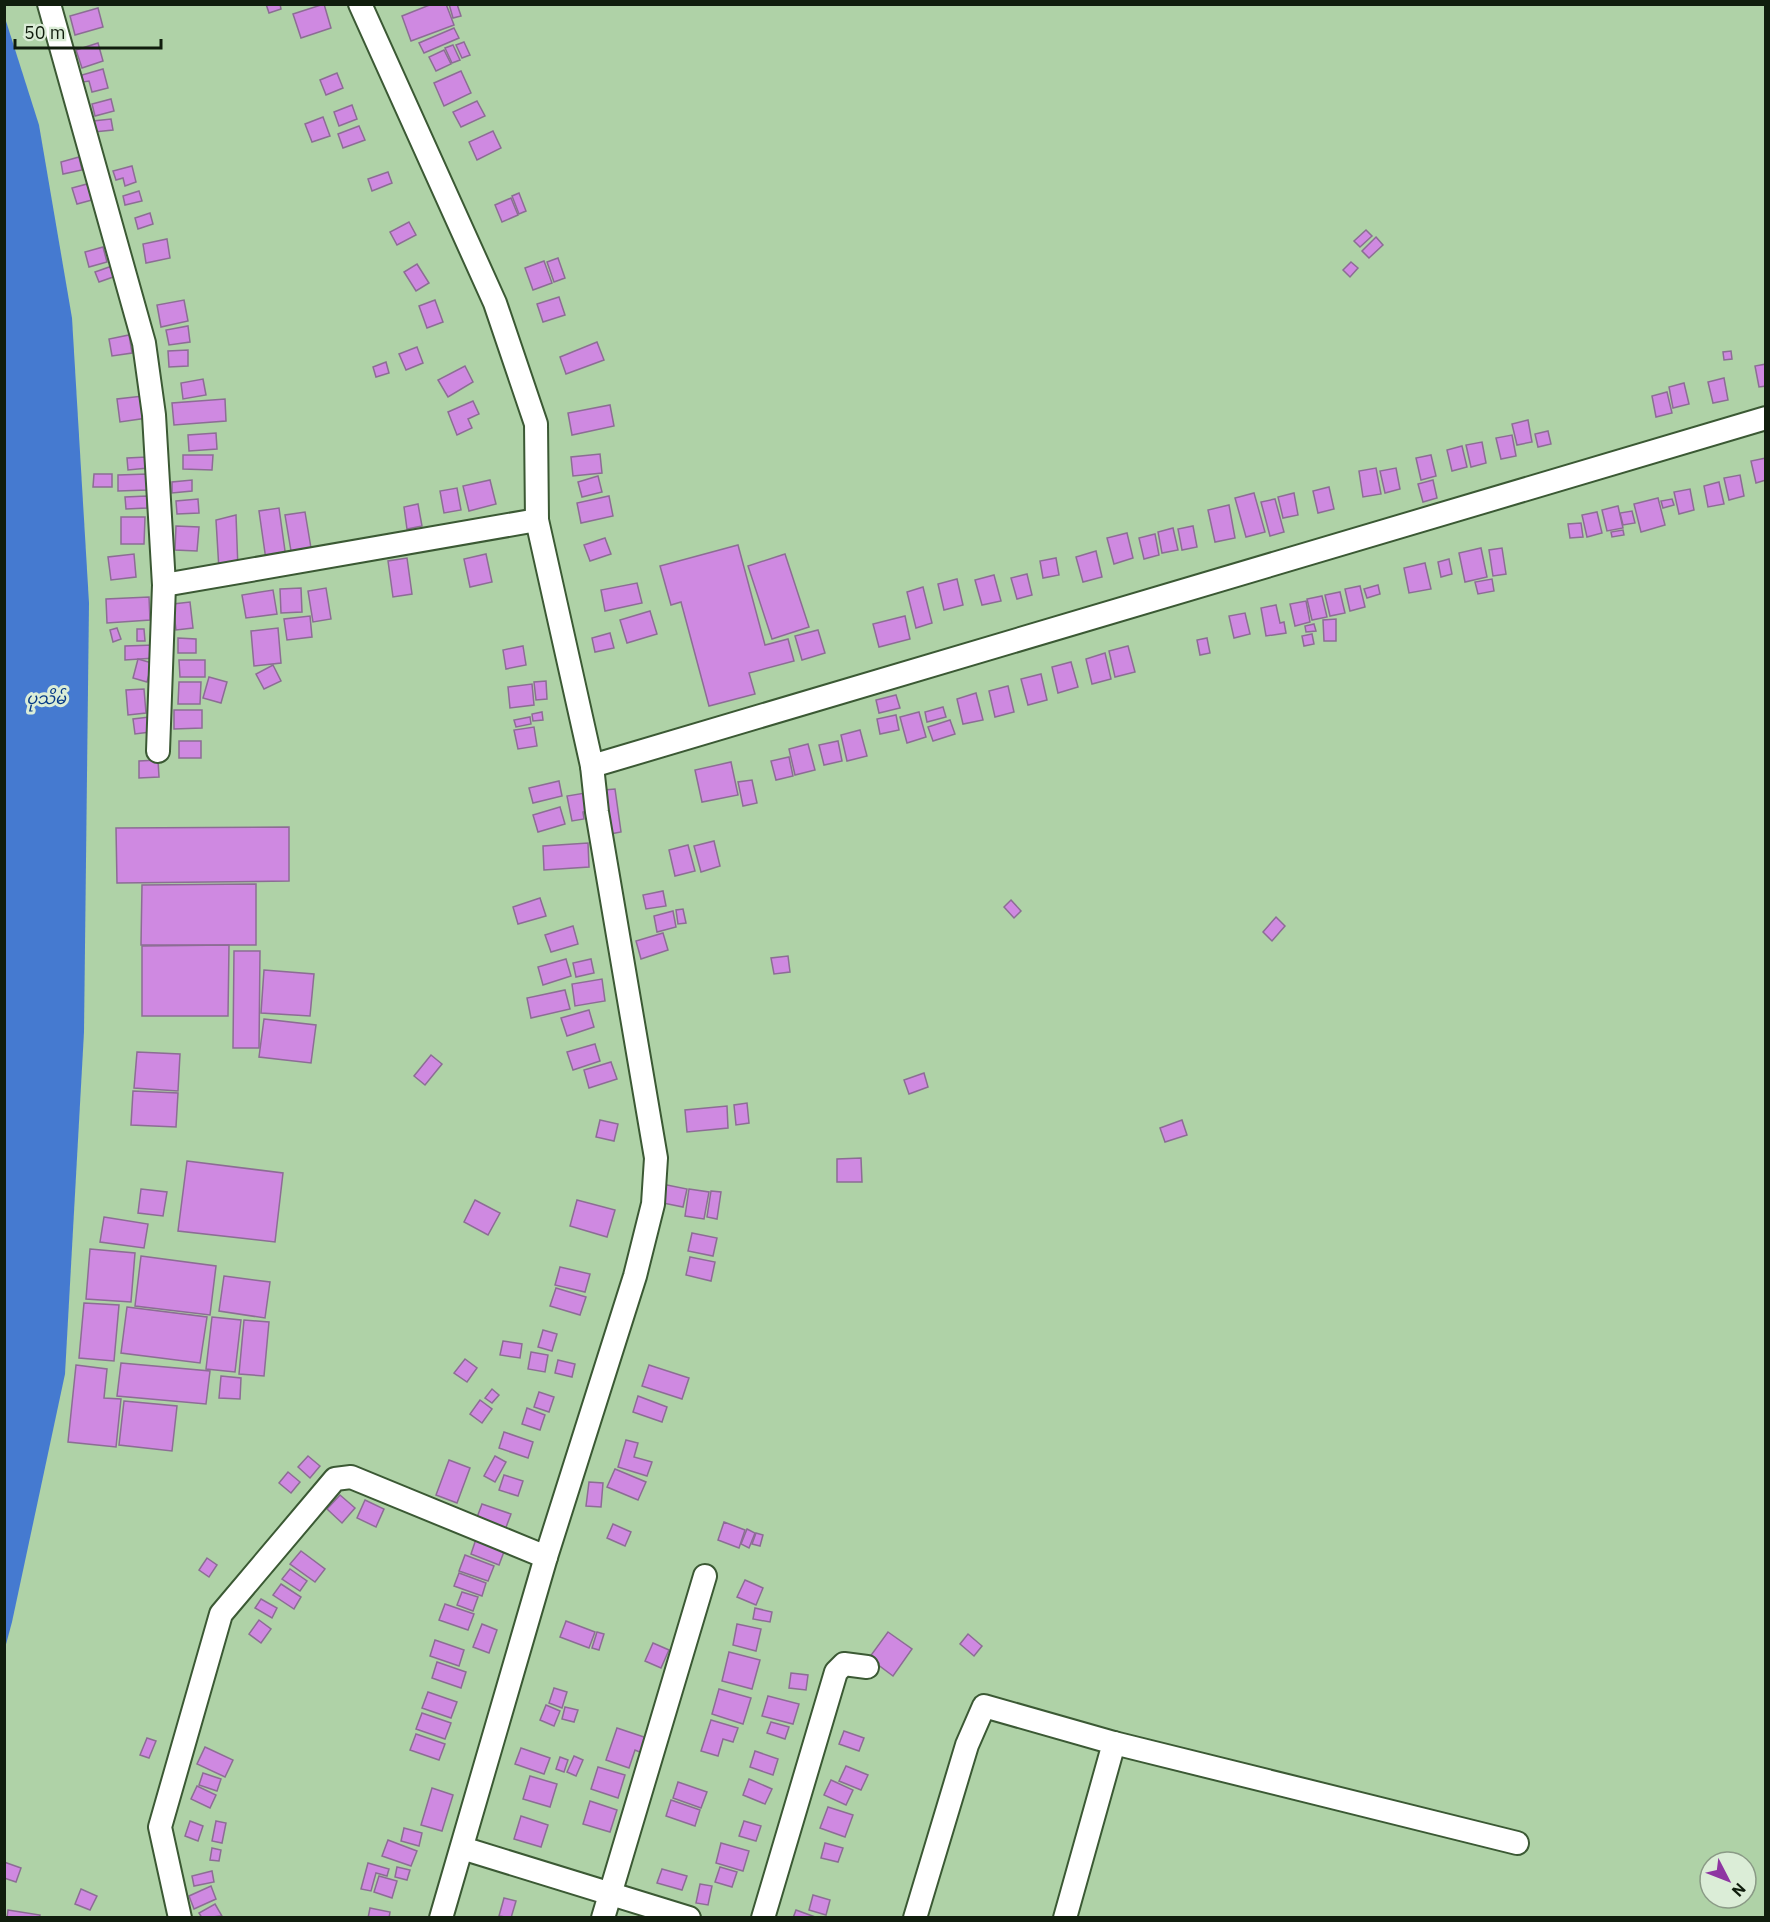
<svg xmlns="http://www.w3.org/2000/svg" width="1770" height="1922" viewBox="0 0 1770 1922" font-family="'IBM Plex Sans','Noto Sans Myanmar',sans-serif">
	<rect width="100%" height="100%" fill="#afd2a7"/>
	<path fill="#457ad0" d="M5 18 39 125 72 318 89 603 84 1032 65 1374 12 1622 5 1648Z"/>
	<g fill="#cf89e1" stroke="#8c6d94" stroke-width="1.5">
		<path d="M266 4H280L281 9 269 13Z"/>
		<path d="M324 4 331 28 301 38 293 14Z"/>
		<path d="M432 4H446L454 25 411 41 402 16Z"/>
		<path d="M449 4H457L461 16 453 18Z"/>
		<path d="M98 8 103 27 75 35 70 16Z"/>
		<path d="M454 28 459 38 424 53 419 43Z"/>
		<path d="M464 42 470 55 462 58 456 45Z"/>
		<path d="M98 43 103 61 82 68 76 50Z"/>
		<path d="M453 45 460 60 452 63 445 48Z"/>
		<path d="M444 50 451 64 436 71 429 57Z"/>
		<path d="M103 69 108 88 92 92 89 81 83 82 82 75Z"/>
		<path d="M461 71 471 93 444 106 434 83Z"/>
		<path d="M337 73 343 88 326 95 320 80Z"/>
		<path d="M111 99 114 111 95 116 92 104Z"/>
		<path d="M477 101 485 116 461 127 453 112Z"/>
		<path d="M352 105 357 119 339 126 334 112Z"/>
		<path d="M323 117 330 136 312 142 305 124Z"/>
		<path d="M111 119 113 130 94 132 93 121Z"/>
		<path d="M359 126 365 140 343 148 338 134Z"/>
		<path d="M493 131 501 148 477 160 469 142Z"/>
		<path d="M79 157 82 170 63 174 61 162Z"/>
		<path d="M132 166 136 182 125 186 123 178 116 180 113 171Z"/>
		<path d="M388 172 392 183 372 191 368 179Z"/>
		<path d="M87 184 92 200 77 204 72 188Z"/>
		<path d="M139 191 142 201 125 205 123 196Z"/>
		<path d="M519 193 526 211 519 214 512 196Z"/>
		<path d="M511 198 518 215 502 222 495 205Z"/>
		<path d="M150 213 153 224 138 229 135 218Z"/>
		<path d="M409 222 416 235 397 245 390 232Z"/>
		<path d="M1366 230 1372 236 1360 247 1354 241Z"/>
		<path d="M1376 237 1383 245 1369 258 1362 251Z"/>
		<path d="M167 239 170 258 146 263 143 244Z"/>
		<path d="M103 247 107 262 89 267 85 252Z"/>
		<path d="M558 258 565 278 554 282 547 262Z"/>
		<path d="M544 261 552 283 533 290 525 268Z"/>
		<path d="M1351 262 1358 268 1350 277 1343 270Z"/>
		<path d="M417 264 429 283 416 291 404 272Z"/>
		<path d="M112 266 116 276 99 282 95 272Z"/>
		<path d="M559 297 565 315 543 322 537 304Z"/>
		<path d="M184 300 188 321 161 327 157 305Z"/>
		<path d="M435 300 443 322 427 328 419 306Z"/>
		<path d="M188 326 190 342 169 345 166 330Z"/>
		<path d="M129 335 132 353 112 356 109 339Z"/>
		<path d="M597 342 604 360 566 374 560 357Z"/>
		<path d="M417 347 423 363 406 370 399 354Z"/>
		<path d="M188 350V366L169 367 168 351Z"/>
		<path d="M1731 351 1732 359 1724 360 1723 352Z"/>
		<path d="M386 362 389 373 376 377 373 367Z"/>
		<path d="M1766 364V386L1759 387 1755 366Z"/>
		<path d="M465 366 473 382 448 397 438 380Z"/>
		<path d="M1724 378 1728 400 1713 403 1708 382Z"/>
		<path d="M203 379 206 395 183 399 181 383Z"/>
		<path d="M1684 383 1689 404 1673 408 1669 387Z"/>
		<path d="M1667 392 1672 413 1656 417 1652 396Z"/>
		<path d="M143 396 147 418 120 422 117 399Z"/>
		<path d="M225 399 226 421 174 425 172 403Z"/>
		<path d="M473 401 479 414 468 419 472 428 457 435 448 412Z"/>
		<path d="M610 405 614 426 572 435 568 413Z"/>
		<path d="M1528 420 1532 442 1517 445 1512 424Z"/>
		<path d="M1548 431 1551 444 1538 447 1535 434Z"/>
		<path d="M216 433 217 449 189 451 188 435Z"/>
		<path d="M1512 435 1516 456 1501 459 1496 438Z"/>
		<path d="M1482 442 1486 463 1471 467 1466 445Z"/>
		<path d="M1462 446 1467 467 1452 471 1447 450Z"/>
		<path d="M600 454 602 473 573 476 571 457Z"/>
		<path d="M183 455H213L212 470 183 469Z"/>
		<path d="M1431 455 1436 476 1421 480 1416 458Z"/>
		<path d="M147 457 148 468 128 470 127 458Z"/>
		<path d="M1766 458V480L1756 483 1751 461Z"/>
		<path d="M1376 468 1381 494 1363 497 1359 471Z"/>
		<path d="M1396 468 1400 489 1385 493 1380 471Z"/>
		<path d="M94 474H112V487H93Z"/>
		<path d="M148 474V490L118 491V475Z"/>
		<path d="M1740 475 1744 496 1729 500 1724 478Z"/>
		<path d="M598 476 602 492 582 497 578 482Z"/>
		<path d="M192 480V491L172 493V482Z"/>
		<path d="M490 480 496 504 469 511 463 486Z"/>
		<path d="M1433 480 1437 498 1423 502 1418 484Z"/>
		<path d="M1719 482 1724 504 1708 507 1704 486Z"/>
		<path d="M1329 487 1334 509 1318 513 1313 491Z"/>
		<path d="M457 488 461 510 444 513 440 491Z"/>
		<path d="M1690 489 1694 510 1679 514 1674 492Z"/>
		<path d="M1254 493 1265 532 1246 537 1235 498Z"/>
		<path d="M1294 493 1298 515 1283 518 1278 497Z"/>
		<path d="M147 496V508L126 509 125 497Z"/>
		<path d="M609 496 613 516 581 523 577 503Z"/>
		<path d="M1658 498 1665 525 1641 532 1634 504Z"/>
		<path d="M198 499 199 513 177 514 176 501Z"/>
		<path d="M1275 499 1284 532 1270 536 1261 502Z"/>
		<path d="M1672 499 1674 505 1663 508 1661 501Z"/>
		<path d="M418 504 422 526 407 529 404 507Z"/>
		<path d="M1229 505 1235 538 1215 542 1208 510Z"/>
		<path d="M1618 506 1623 528 1607 531 1602 510Z"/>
		<path d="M279 508 286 558 266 560 259 511Z"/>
		<path d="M1632 511 1635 523 1623 525 1620 513Z"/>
		<path d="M305 512 311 548 291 551 285 515Z"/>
		<path d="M1597 512 1602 533 1587 537 1582 515Z"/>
		<path d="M236 515 238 569 219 570 216 520Z"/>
		<path d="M121 517H145L144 544H121Z"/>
		<path d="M1581 523 1583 537 1570 538 1568 524Z"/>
		<path d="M176 526 199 527 197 551 175 550Z"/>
		<path d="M1193 526 1197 547 1182 550 1178 529Z"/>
		<path d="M1173 528 1178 550 1162 553 1158 532Z"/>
		<path d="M1623 530 1624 535 1612 537 1611 532Z"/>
		<path d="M1127 533 1133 558 1114 564 1107 538Z"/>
		<path d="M1155 534 1159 555 1144 559 1139 538Z"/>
		<path d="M605 538 611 554 590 561 584 545Z"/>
		<path d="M738 545 765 645 788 639 794 661 749 673 755 694 709 706 681 602 671 605 660 566Z"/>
		<path d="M1481 548 1487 577 1465 582 1459 553Z"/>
		<path d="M1502 548 1506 574 1493 576 1489 550Z"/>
		<path d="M1096 551 1102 577 1083 582 1076 557Z"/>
		<path d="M134 554 136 577 111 580 108 557Z"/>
		<path d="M486 554 492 582 470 587 464 559Z"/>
		<path d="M785 554 809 627 772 639 748 566Z"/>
		<path d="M407 558 412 594 393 597 388 561Z"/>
		<path d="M1056 558 1059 575 1043 578 1040 561Z"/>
		<path d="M1449 559 1452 574 1441 577 1438 562Z"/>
		<path d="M1425 563 1431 589 1409 593 1404 568Z"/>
		<path d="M1027 574 1032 595 1017 599 1011 578Z"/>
		<path d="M994 575 1001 601 982 605 975 580Z"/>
		<path d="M957 579 963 605 944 610 938 584Z"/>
		<path d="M1492 579 1494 591 1478 594 1475 582Z"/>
		<path d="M637 583 642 603 605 611 601 590Z"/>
		<path d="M1378 585 1380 594 1367 598 1364 589Z"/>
		<path d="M1360 586 1365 607 1350 611 1345 589Z"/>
		<path d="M923 587 932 623 916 628 907 592Z"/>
		<path d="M301 588 302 612 281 613 280 589Z"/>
		<path d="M326 588 331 619 313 622 308 591Z"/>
		<path d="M273 590 277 614 246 618 242 595Z"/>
		<path d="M1340 592 1345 613 1330 616 1325 595Z"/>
		<path d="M1322 596 1327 617 1312 620 1307 599Z"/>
		<path d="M149 597 150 620 107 623 106 599Z"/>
		<path d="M1306 601 1310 622 1295 626 1290 604Z"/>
		<path d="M190 602 193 628 176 630 173 604Z"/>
		<path d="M1276 605 1280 623 1284 622 1286 633 1266 636 1261 608Z"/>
		<path d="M650 611 657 634 627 643 620 620Z"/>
		<path d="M1245 613 1250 634 1234 638 1229 616Z"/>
		<path d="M310 616 312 637 287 640 284 619Z"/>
		<path d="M905 616 910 639 879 647 873 624Z"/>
		<path d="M1336 619V641H1324L1323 620Z"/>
		<path d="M1314 624 1316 631 1306 632 1305 626Z"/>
		<path d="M117 628 121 639 113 642 110 630Z"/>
		<path d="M278 628 281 663 254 666 251 631Z"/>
		<path d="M137 629H144L145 641H137Z"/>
		<path d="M818 630 825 653 802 660 795 636Z"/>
		<path d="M610 633 614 648 595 652 592 638Z"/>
		<path d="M1312 634 1314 644 1304 646 1302 636Z"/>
		<path d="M178 638 196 639V653H178Z"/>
		<path d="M1207 638 1210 653 1200 655 1197 640Z"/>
		<path d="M155 645V658L125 660V646Z"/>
		<path d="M523 646 526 665 506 669 503 650Z"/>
		<path d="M1128 646 1135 672 1115 677 1109 651Z"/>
		<path d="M1105 653 1111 679 1092 684 1086 659Z"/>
		<path d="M138 659 152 663 147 682 133 678Z"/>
		<path d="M179 660H205V677H180Z"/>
		<path d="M1071 662 1078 687 1058 693 1052 667Z"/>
		<path d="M273 665 281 681 264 689 256 674Z"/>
		<path d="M1041 674 1047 700 1028 705 1021 679Z"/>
		<path d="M209 677 227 682 221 703 203 698Z"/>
		<path d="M546 681 547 699 536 700 534 682Z"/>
		<path d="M179 682H201L200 704H178Z"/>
		<path d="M532 684 534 705 510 708 508 687Z"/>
		<path d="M1008 686 1014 712 995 717 989 691Z"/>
		<path d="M144 689 146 713 128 715 126 690Z"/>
		<path d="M976 693 983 720 963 724 957 699Z"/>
		<path d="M896 695 900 708 879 713 876 700Z"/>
		<path d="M943 707 946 717 927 722 925 712Z"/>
		<path d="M174 710H202V728L174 729Z"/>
		<path d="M542 712 543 720 533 721 532 714Z"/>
		<path d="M919 712 926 737 907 743 900 717Z"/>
		<path d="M896 715 899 730 880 734 877 719Z"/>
		<path d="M149 717 150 732 135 734 133 719Z"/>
		<path d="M530 717 531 724 516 727 514 720Z"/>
		<path d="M950 720 955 734 933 741 928 727Z"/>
		<path d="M534 727 537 746 518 749 514 730Z"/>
		<path d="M860 730 867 756 847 761 841 735Z"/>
		<rect x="179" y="741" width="22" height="17"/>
		<path d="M838 741 842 761 824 765 819 745Z"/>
		<path d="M808 744 815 770 795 775 789 749Z"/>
		<path d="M789 757 793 776 776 780 771 761Z"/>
		<path d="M158 760 159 777 139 778V761Z"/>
		<path d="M731 762 738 795 702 802 695 770Z"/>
		<path d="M752 780 757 803 743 806 738 782Z"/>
		<path d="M559 781 562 796 533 803 529 788Z"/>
		<path d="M615 789 621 832 610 834 604 790Z"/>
		<path d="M585 793 588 811 583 812 584 819 572 821 567 796Z"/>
		<path d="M560 807 565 824 538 832 533 815Z"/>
		<path d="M289 827V881L117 883 116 828Z"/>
		<path d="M714 841 720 866 701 872 694 846Z"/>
		<path d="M588 843 589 867 544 870 543 846Z"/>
		<path d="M688 845 695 871 675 876 669 850Z"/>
		<path d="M256 884V945H141L142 885Z"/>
		<path d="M663 891 666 906 646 909 643 895Z"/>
		<path d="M540 898 546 916 518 924 513 907Z"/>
		<path d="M1011 900 1021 911 1014 918 1004 907Z"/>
		<path d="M683 909 686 923 678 924 676 910Z"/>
		<path d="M673 911 676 927 657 932 654 916Z"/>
		<path d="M1276 917 1285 926 1272 941 1263 932Z"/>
		<path d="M573 926 578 944 551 952 545 935Z"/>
		<path d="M663 933 668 950 641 959 636 941Z"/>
		<path d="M229 945 228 1016H142V946Z"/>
		<path d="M234 951H260L259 1048H233Z"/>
		<path d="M788 956 790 972 774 974 771 958Z"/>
		<path d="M566 959 571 976 543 985 538 967Z"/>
		<path d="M591 959 594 973 576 977 573 963Z"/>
		<path d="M264 970 314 974 310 1016 261 1013Z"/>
		<path d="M602 979 605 1001 575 1006 572 984Z"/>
		<path d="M565 990 570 1009 531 1018 527 998Z"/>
		<path d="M589 1010 594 1027 567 1036 561 1018Z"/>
		<path d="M264 1019 316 1025 311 1063 259 1057Z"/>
		<path d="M595 1044 600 1061 573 1070 567 1052Z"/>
		<path d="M137 1052 180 1054 178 1091 134 1088Z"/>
		<path d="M431 1055 442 1064 425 1085 414 1076Z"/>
		<path d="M611 1062 617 1079 589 1088 584 1070Z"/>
		<path d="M924 1073 928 1087 909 1094 904 1080Z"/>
		<path d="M133 1091 178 1093 176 1127 131 1125Z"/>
		<path d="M747 1103 749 1123 736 1125 734 1105Z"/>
		<path d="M727 1106 728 1128 687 1132 685 1110Z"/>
		<path d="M600 1120 618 1124 614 1141 596 1137Z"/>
		<path d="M1182 1120 1187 1135 1165 1142 1160 1128Z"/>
		<path d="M861 1158 862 1182H837V1159Z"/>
		<path d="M187 1161 283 1173 275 1242 178 1231Z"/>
		<path d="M662 1184 687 1189 683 1207 658 1202Z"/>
		<path d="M141 1189 167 1192 163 1216 138 1213Z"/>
		<path d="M689 1189 709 1192 704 1219 685 1216Z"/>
		<path d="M711 1191 721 1192 717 1219 707 1217Z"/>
		<path d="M475 1200 500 1213 488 1235 464 1222Z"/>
		<path d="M577 1200 615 1210 607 1237 570 1226Z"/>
		<path d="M104 1217 148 1224 144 1248 100 1242Z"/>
		<path d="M692 1233 717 1238 713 1256 688 1251Z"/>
		<path d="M90 1249 135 1253 131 1302 86 1299Z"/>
		<path d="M141 1256 216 1266 210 1315 135 1306Z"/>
		<path d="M690 1257 715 1262 711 1281 686 1275Z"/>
		<path d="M560 1267 590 1274 585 1292 555 1285Z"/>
		<path d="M224 1276 270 1282 265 1318 219 1311Z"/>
		<path d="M556 1288 586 1297 580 1315 550 1306Z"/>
		<path d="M84 1303 119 1305 114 1361 79 1358Z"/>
		<path d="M127 1307 207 1317 200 1363 121 1353Z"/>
		<path d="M212 1317 241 1320 235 1372 206 1369Z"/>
		<path d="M244 1320 269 1322 264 1376 239 1374Z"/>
		<path d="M543 1330 557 1334 552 1351 538 1347Z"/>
		<path d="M503 1341 522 1344 520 1358 500 1355Z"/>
		<path d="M531 1352 548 1355 545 1372 528 1369Z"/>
		<path d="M465 1359 477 1368 467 1382 454 1373Z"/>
		<path d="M558 1360 575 1364 572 1377 555 1373Z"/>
		<path d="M121 1363 210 1371 206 1404 117 1396Z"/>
		<path d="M76 1365 107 1369 104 1398 121 1399 116 1447 68 1442Z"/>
		<path d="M649 1365 689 1378 682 1399 642 1386Z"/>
		<path d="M221 1376 241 1378 240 1399 219 1398Z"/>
		<path d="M492 1389 499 1395 492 1403 485 1398Z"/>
		<path d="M539 1392 554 1397 549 1412 534 1407Z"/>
		<path d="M638 1396 667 1407 662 1422 633 1412Z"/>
		<path d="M480 1400 492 1409 482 1423 470 1414Z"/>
		<path d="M124 1401 177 1406 172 1451 119 1445Z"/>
		<path d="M527 1408 545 1415 540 1430 522 1424Z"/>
		<path d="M504 1432 533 1442 528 1458 499 1448Z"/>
		<path d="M626 1440 638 1443 634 1457 652 1462 647 1476 618 1467Z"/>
		<path d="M308 1456 320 1466 310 1478 298 1467Z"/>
		<path d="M495 1456 506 1462 495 1482 484 1476Z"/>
		<path d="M449 1460 470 1468 457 1503 436 1495Z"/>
		<path d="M615 1469 646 1482 638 1500 607 1487Z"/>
		<path d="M288 1472 300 1482 291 1493 279 1483Z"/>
		<path d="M504 1475 523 1481 518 1496 499 1490Z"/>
		<path d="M589 1482 603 1483 601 1507 586 1506Z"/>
		<path d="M340 1495 355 1508 342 1523 327 1509Z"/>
		<path d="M365 1500 384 1509 376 1527 357 1518Z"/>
		<path d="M482 1504 511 1514 505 1530 476 1520Z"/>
		<path d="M724 1522 745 1530 739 1548 718 1540Z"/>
		<path d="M613 1524 631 1532 625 1546 607 1538Z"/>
		<path d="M747 1529 755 1533 749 1548 741 1544Z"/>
		<path d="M756 1533 763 1535 760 1546 752 1544Z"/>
		<path d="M476 1539 505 1549 499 1565 471 1554Z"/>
		<path d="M301 1551 325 1569 315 1582 290 1564Z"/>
		<path d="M465 1555 494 1566 488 1581 459 1571Z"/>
		<path d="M207 1558 217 1565 209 1577 199 1570Z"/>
		<path d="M290 1569 307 1581 300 1591 282 1579Z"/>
		<path d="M459 1573 486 1583 482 1596 454 1586Z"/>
		<path d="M745 1580 763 1588 756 1605 737 1597Z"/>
		<path d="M281 1584 301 1597 294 1609 273 1595Z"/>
		<path d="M462 1592 478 1597 473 1611 457 1605Z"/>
		<path d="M261 1599 277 1608 272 1618 255 1608Z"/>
		<path d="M445 1604 474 1614 468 1630 439 1620Z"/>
		<path d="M755 1608 772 1612 770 1622 753 1619Z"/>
		<path d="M259 1620 271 1629 261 1643 249 1634Z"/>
		<path d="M566 1621 595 1632 589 1648 560 1637Z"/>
		<path d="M482 1624 497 1630 489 1653 473 1647Z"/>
		<path d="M737 1624 761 1629 756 1651 733 1645Z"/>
		<path d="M597 1632 604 1634 599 1650 592 1648Z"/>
		<path d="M888 1632 912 1649 893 1676 869 1658Z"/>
		<path d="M968 1634 982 1646 974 1656 960 1644Z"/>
		<path d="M435 1640 464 1650 459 1666 430 1656Z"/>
		<path d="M653 1643 669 1650 661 1668 645 1661Z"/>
		<path d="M729 1652 760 1660 752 1689 722 1681Z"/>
		<path d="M437 1662 466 1672 461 1688 432 1678Z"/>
		<path d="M791 1673 808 1675 806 1690 789 1688Z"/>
		<path d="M554 1688 567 1692 562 1708 549 1703Z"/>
		<path d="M719 1689 751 1698 743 1724 712 1714Z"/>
		<path d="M428 1692 457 1702 451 1718 422 1708Z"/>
		<path d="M768 1696 799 1704 793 1724 762 1716Z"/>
		<path d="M546 1705 560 1711 554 1726 540 1720Z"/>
		<path d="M565 1707 578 1710 574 1722 562 1719Z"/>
		<path d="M422 1713 451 1723 445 1739 416 1729Z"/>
		<path d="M711 1720 738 1728 733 1742 723 1739 718 1756 701 1751Z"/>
		<path d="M771 1722 789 1727 785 1739 767 1733Z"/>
		<path d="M617 1728 647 1738 642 1753 635 1750 629 1768 606 1760Z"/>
		<path d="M844 1731 864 1738 859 1751 839 1744Z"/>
		<path d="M416 1734 445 1744 439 1760 410 1750Z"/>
		<path d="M147 1738 156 1741 149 1758 140 1755Z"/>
		<path d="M205 1747 233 1760 225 1777 197 1764Z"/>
		<path d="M521 1748 550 1758 544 1774 515 1764Z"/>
		<path d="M755 1751 778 1759 773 1775 750 1767Z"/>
		<path d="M574 1756 583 1760 576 1776 567 1772Z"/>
		<path d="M560 1757 568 1760 564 1772 556 1769Z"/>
		<path d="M846 1766 868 1775 861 1790 839 1781Z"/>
		<path d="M598 1767 625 1775 618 1798 591 1789Z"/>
		<path d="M203 1773 221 1779 217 1791 199 1785Z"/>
		<path d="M530 1776 557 1784 550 1807 523 1799Z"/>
		<path d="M749 1779 772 1789 765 1804 743 1795Z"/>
		<path d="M831 1780 853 1790 846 1805 824 1795Z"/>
		<path d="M678 1782 707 1792 701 1808 673 1798Z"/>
		<path d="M197 1786 216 1795 210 1808 191 1799Z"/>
		<path d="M432 1788 453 1795 442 1831 421 1825Z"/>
		<path d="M671 1800 700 1810 695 1826 666 1816Z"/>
		<path d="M590 1801 617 1810 610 1832 583 1824Z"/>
		<path d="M828 1807 853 1815 845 1837 820 1828Z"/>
		<path d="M521 1816 548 1825 541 1847 514 1839Z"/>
		<path d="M190 1821 203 1826 198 1841 185 1836Z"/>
		<path d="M216 1821 226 1823 222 1843 212 1841Z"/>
		<path d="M744 1821 761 1826 756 1841 739 1836Z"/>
		<path d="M404 1828 422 1833 419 1846 401 1841Z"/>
		<path d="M388 1840 417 1851 411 1866 382 1856Z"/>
		<path d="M721 1843 749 1851 743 1871 716 1863Z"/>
		<path d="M825 1843 843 1848 838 1862 821 1858Z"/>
		<path d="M212 1848 221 1850 219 1861 210 1860Z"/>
		<path d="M4 1862 21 1868 16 1882 4 1878Z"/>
		<path d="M368 1863 389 1869 387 1876 376 1873 371 1891 361 1889Z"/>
		<path d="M397 1867 410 1870 407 1880 395 1877Z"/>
		<path d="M720 1867 737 1872 732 1887 715 1882Z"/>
		<path d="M662 1869 687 1876 682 1890 657 1883Z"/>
		<path d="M212 1871 214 1882 194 1886 192 1876Z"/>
		<path d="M379 1876 397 1881 392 1898 374 1892Z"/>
		<path d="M700 1884 712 1886 708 1905 696 1903Z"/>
		<path d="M211 1886 216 1899 194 1909 189 1896Z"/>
		<path d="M81 1889 97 1896 90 1910 75 1904Z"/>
		<path d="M813 1895 830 1900 826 1915 809 1910Z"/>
		<path d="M504 1898 516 1901 511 1918 499 1916Z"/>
		<path d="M215 1904 222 1916 202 1918 199 1913Z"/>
		<path d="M370 1908 390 1912 389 1918H368Z"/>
		<path d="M8 1910 40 1915 39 1918H7Z"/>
		<path d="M796 1910 818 1918H793Z"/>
	</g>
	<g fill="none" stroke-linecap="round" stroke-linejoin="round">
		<g stroke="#3b5934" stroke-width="26">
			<g id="minor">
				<path d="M49 4 144 343 154 415 164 585 158 751"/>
				<path d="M360 4 495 303 536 424 537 520 592 766 597 812 656 1158 653 1204 635 1276 546 1557 441 1918"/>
				<path d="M164 585 537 520"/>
				<path d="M592 766 1766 418"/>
				<path d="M1114 1743 1517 1843"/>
				<path d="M462 1848 689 1918"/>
				<path d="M180 1918 160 1827 221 1614 335 1479 351 1477 546 1557"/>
				<path d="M603 1918 705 1576"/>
				<path d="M763 1918 836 1672 844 1664 867 1667"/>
				<path d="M915 1918 967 1745 984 1706 1114 1743 1065 1918"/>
			</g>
		</g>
		<use href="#minor" stroke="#fff" stroke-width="22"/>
	</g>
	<g text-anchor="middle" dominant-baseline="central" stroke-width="6" stroke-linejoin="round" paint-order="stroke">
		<g font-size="16" font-style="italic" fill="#053986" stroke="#dbedd7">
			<text x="46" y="698">ပုသိမ်</text>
		</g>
	</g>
	<rect width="1770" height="1922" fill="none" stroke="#101d0d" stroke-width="12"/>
	<g transform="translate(1728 1880) rotate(132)"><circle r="28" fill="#dbedd7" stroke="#8a9a86" stroke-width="1.5"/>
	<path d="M0-4.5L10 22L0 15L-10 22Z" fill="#8e36a2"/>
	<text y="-9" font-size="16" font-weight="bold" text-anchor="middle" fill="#101d0d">N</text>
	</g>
	<path d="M15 39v9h146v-9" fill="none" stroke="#101d0d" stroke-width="3"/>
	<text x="24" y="39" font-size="18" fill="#101d0d" stroke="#dbedd7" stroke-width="4.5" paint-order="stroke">50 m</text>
</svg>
